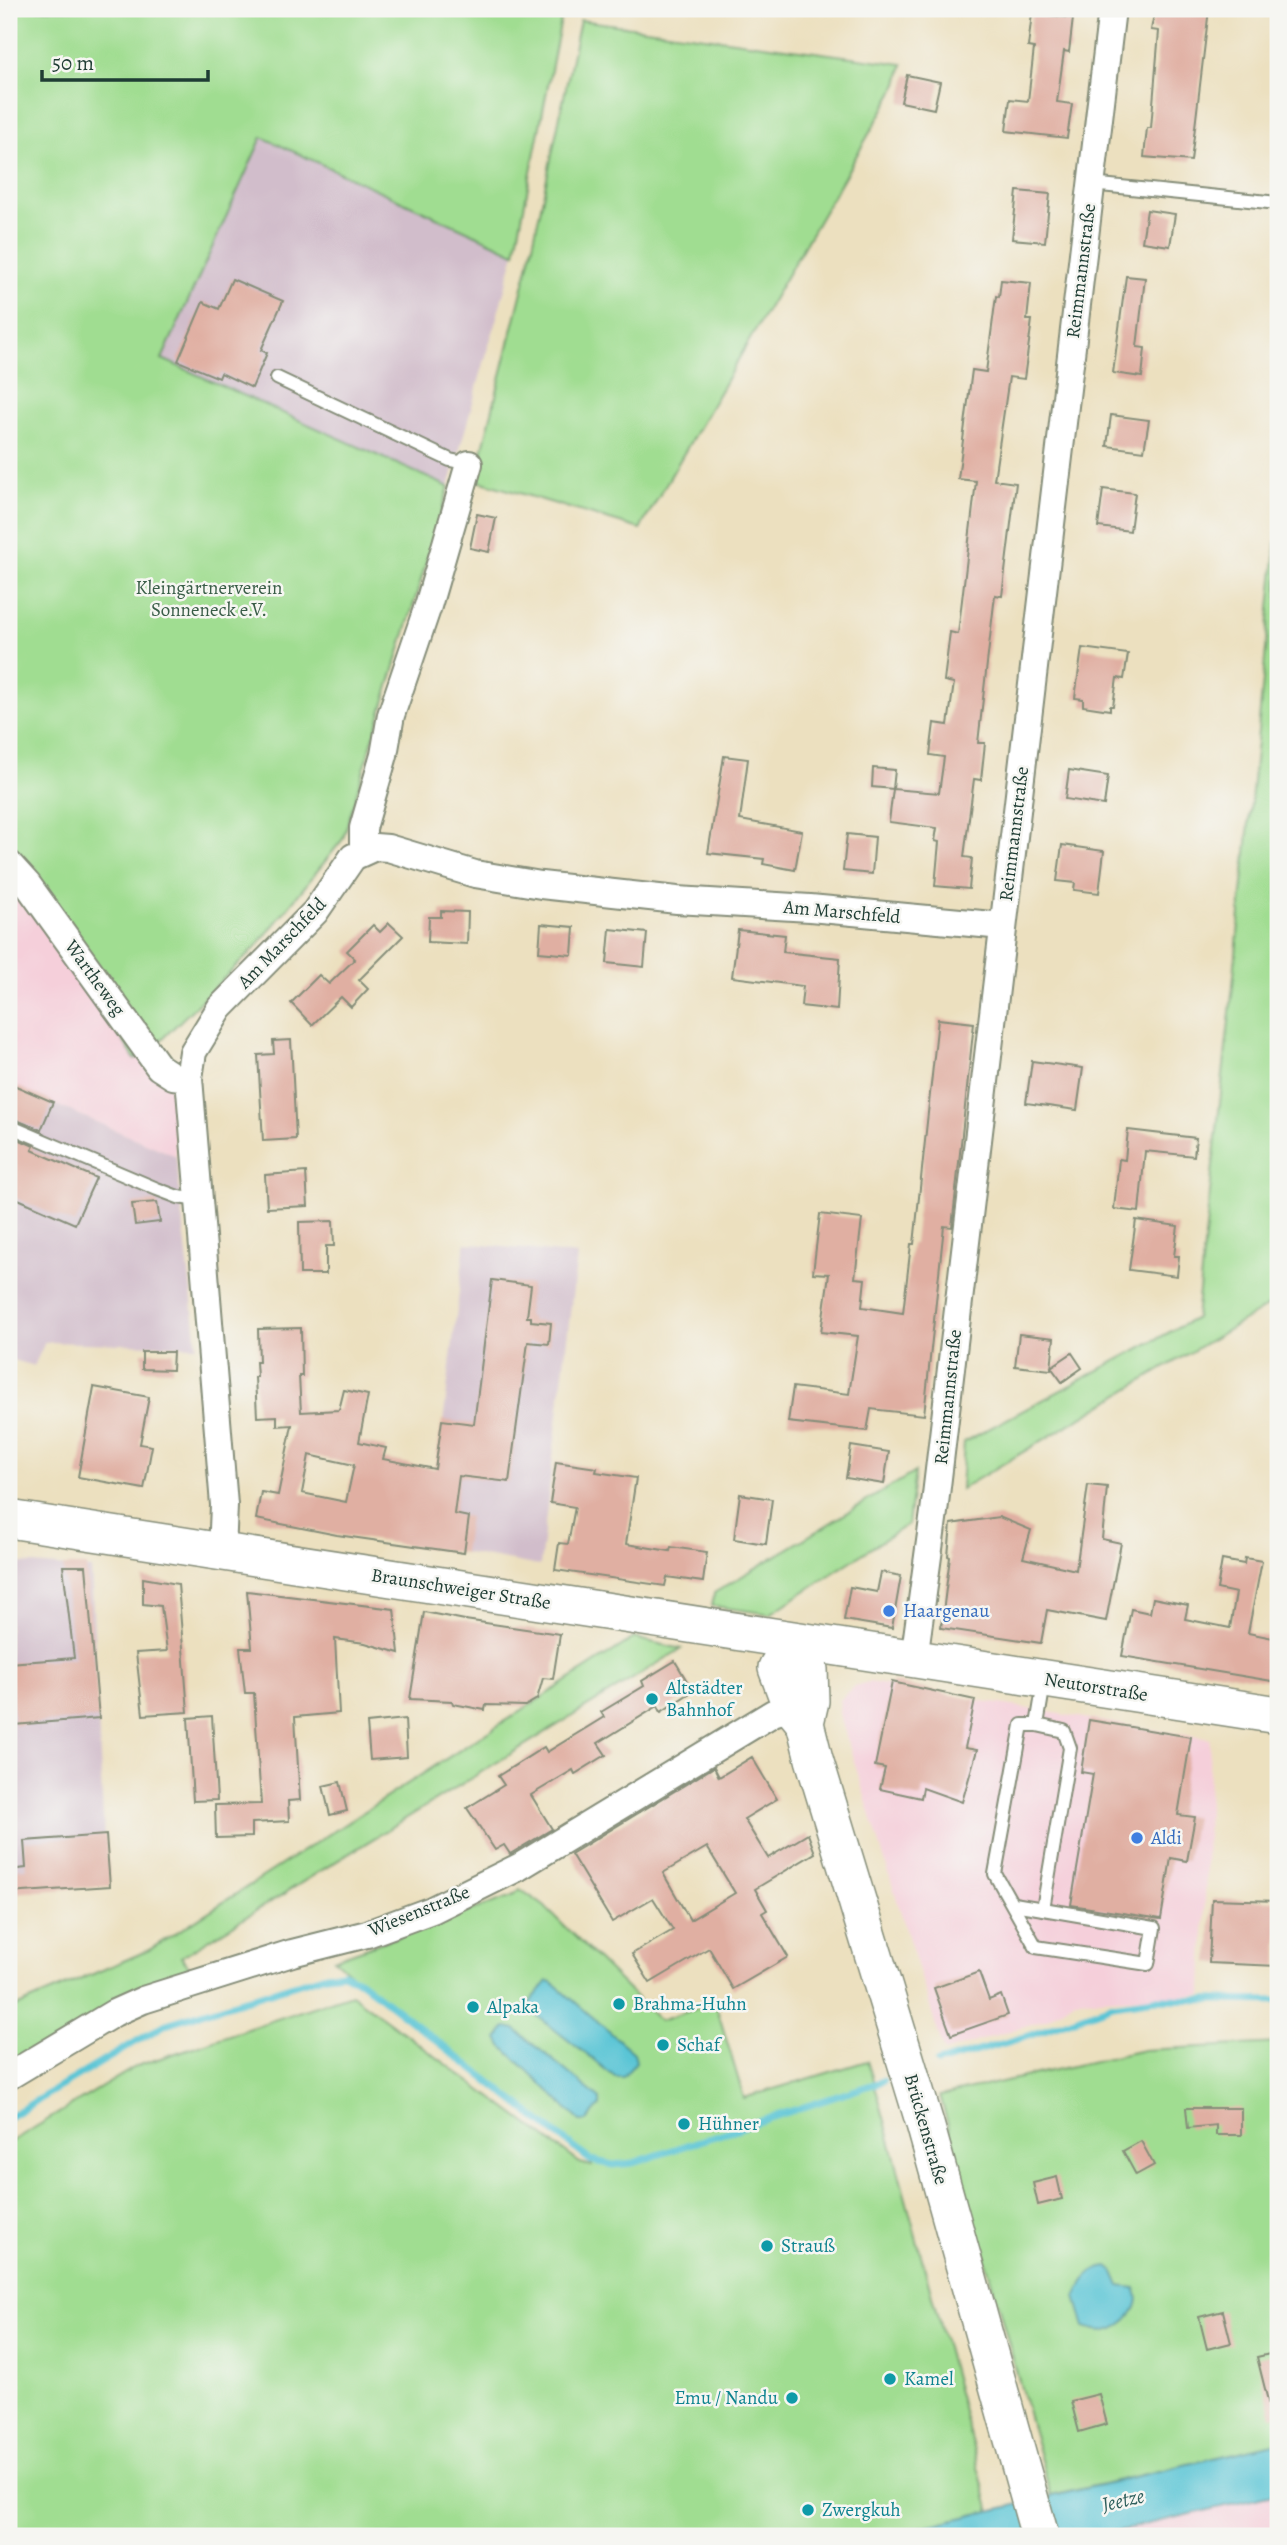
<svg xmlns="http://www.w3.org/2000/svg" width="1287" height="2545" viewBox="0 0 1287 2545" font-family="Alegreya,serif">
	<rect width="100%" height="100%" fill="#f6f6f2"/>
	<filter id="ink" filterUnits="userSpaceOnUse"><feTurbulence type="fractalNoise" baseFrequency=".0143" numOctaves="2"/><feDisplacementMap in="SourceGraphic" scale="14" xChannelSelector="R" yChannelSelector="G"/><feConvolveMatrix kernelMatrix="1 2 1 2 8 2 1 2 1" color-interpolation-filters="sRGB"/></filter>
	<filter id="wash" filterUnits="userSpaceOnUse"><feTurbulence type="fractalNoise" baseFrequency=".00686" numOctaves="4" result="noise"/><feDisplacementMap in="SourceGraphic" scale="28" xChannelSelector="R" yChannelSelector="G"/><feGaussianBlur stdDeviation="1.57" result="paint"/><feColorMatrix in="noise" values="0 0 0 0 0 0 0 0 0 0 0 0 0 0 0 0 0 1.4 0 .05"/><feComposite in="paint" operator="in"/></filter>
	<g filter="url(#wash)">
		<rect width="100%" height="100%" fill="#ece0bf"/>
		<g fill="#f5cfda">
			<path d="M9 879 75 966 135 1059 160 1041 170 1085 176 1156 9 1085Z"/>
			<path d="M869 1682 1210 1739 1202 1995 1075 2000 1050 2018 944 2052 839 1713 840 1700 854 1686Z"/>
			<path d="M1278 2494V2536H1096Z"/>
		</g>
		<g fill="#d1bdcb">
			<path d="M262 137 515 253 449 487 162 360Z"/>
			<path d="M9 1085 176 1156 197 1346 45 1342 34 1366 9 1359Z"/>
			<path d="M465 1243 577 1255 540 1566 428 1546Z"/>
			<path d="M9 1562 91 1569 106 1881 9 1894Z"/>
		</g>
		<g fill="#a0dd91" stroke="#608d62" stroke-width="2">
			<path d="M9 9H563L515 253 262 137 162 359 449 487 343 839 257 946 160 1041 135 1059 75 966 9 879Z"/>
			<path d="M580 20 903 64 898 84 640 529 475 480 530 259Z"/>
			<path d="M1278 527V1300L961 1489 964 1442 1196 1318 1233 985Z"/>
			<path d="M915 1472 908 1524 770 1614 712 1606 714 1593Z"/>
			<path d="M634 1638 681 1649 181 1957 195 1973 9 2072V2010L149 1950Z"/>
			<path d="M520 1889 544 1906 660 2021 715 2002 744 2098 867 2061 879 2099 990 2511 884 2536H9V2143L137 2066 351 1994 580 2163 592 2166 590 2159 347 1971 334 1959 513 1896Z"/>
			<path d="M1278 2043V2443L1051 2496 940 2096 1143 2050Z"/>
		</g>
		<g fill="#5ac5d5" stroke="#3c8184" stroke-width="2">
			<path d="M548 1981 552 1982 634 2053 636 2062 623 2077H615L531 2011 530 2002Z"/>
			<path d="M506 2027 515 2029 600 2099V2106L587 2121H580L502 2046 498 2038Z"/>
			<path d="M1108 2267 1114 2272 1120 2286 1135 2288C1145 2307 1125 2326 1107 2330 1101 2332 1091 2329 1085 2327L1076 2297C1084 2281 1089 2269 1108 2267Z"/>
			<path d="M1278 2443V2494L1096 2536H884Z"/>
		</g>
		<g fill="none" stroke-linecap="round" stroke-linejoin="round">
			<g stroke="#5ac5d5" stroke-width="7">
				<path d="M938 2063 1028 2036 1113 2005 1155 1999 1278 2001"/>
				<path d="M9 2117 166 2024 326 1975 343 1973 360 1981 590 2160 613 2165 633 2163 883 2081"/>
			</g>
		</g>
		<g id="blocks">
			<g fill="#e0afa2" fill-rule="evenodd">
				<path d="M1155 9H1209L1191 161 1144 157 1147 128H1151L1159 31 1151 30Z"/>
				<path d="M1032 13 1073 18 1069 52 1064 51 1057 102 1072 104 1067 138 1006 131 1010 99 1028 101 1034 48 1028 47Z"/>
				<path d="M907 75 940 82 934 109 901 102Z"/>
				<path d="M1017 191 1050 194 1045 242 1012 239Z"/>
				<path d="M1147 210 1175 214 1170 246 1142 242Z"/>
				<path d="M1126 276 1145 278 1137 347 1145 348 1142 377 1113 373Z"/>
				<path d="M232 279 283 301 261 350 267 353 252 388 221 373 219 378 178 361 203 302 219 309Z"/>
				<path d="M1001 280 1031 283 1027 320H1032L1024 379 1009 377 994 480 1016 483 1002 596 995 595 986 672 978 743H985L981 780 974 779 964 857 972 858 969 889 935 886 939 842 935 841 937 828 889 822 893 789 939 793 944 757 930 755 934 723 948 725 954 683 944 681 950 632 958 634 976 481 958 479 972 370 986 372 996 296 999 297Z"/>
				<path d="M1111 415 1149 420 1144 451 1107 446Z"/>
				<path d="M1103 489 1135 493 1130 531 1098 527Z"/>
				<path d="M477 514 496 518 489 552 470 548Z"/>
				<path d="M1082 648 1128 654 1124 679 1117 678 1113 706H1110V710L1083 706V699L1075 698Z"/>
				<path d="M724 756 748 759 740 820 802 831 795 870 763 864 764 859 708 853Z"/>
				<path d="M873 768 895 770 893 789 872 787Z"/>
				<path d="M1069 770 1108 776 1104 805 1065 799Z"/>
				<path d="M847 834 875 837 872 874 843 871Z"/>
				<path d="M1062 845 1104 851 1099 893 1074 890 1075 883 1057 881Z"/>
				<path d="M441 911 468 912 467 944 428 942 429 917H441Z"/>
				<path d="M389 923 403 936 359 980 368 989 351 1007 341 997 312 1025 291 1003 319 975 329 984 355 959 347 951 373 925 380 932Z"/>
				<path d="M541 924 574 927 572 955 539 952Z"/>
				<path d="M610 929 647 933 644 967 607 963Z"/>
				<path d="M738 930 785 935 783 952 840 958 837 1010 801 1006 803 986 732 977Z"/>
				<path d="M938 1019 974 1023 952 1227 944 1226 924 1415 871 1409 867 1431 788 1422 793 1387 849 1394 858 1336 821 1332 829 1274 813 1273 820 1214 862 1219 855 1278 865 1279 862 1307 903 1313 911 1244H914Z"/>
				<path d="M291 1040 296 1139 263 1141 258 1055 274 1054 273 1041Z"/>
				<path d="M1032 1061 1083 1068 1077 1110 1026 1103Z"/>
				<path d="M9 1083 53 1102 41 1130 9 1117Z"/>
				<path d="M1128 1130 1196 1138 1194 1156 1145 1151 1139 1212 1114 1209 1119 1159 1125 1160Z"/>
				<path d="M9 1135 34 1146 32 1150 96 1178 75 1224 9 1195Z"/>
				<path d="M306 1172 308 1206 267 1208 265 1175Z"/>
				<path d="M157 1202 160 1222 135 1225 132 1204Z"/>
				<path d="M1136 1220 1178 1226 1174 1256H1179L1177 1276 1129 1270Z"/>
				<path d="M333 1221 334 1246H326V1274H300L299 1222Z"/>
				<path d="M492 1280 531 1285 527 1317H531V1321L551 1323 549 1344 528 1342 509 1482 459 1476 454 1514 469 1517 464 1553 337 1535 256 1519 261 1492 278 1495 292 1425 277 1426V1416L257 1417 255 1377H257L256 1362H259L258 1329 301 1328 302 1376H299L301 1412 339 1410 344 1390 368 1395 359 1442 386 1448 383 1459 435 1469 442 1420 474 1424ZM309 1455 354 1465 346 1502 302 1493Z"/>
				<path d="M1019 1334 1054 1338 1051 1370 1015 1366Z"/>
				<path d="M142 1352H173L172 1370 142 1369Z"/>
				<path d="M1072 1353 1082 1368 1062 1382 1051 1367Z"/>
				<path d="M94 1387 149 1397 140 1444 152 1446 144 1489 78 1477Z"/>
				<path d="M851 1446 889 1452 884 1484 846 1478Z"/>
				<path d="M556 1462 597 1468 596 1472 636 1478 626 1544 670 1551 671 1547 707 1552 703 1582 667 1577 665 1586 555 1570 559 1543 568 1544 575 1507 550 1503Z"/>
				<path d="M1088 1485 1107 1487 1102 1539 1121 1543 1106 1621 1047 1610 1041 1643 941 1628 950 1557 948 1556 951 1524 999 1517 1031 1530 1023 1558 1076 1570Z"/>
				<path d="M740 1494 772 1499 766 1544 734 1539Z"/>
				<path d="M1245 1558 1262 1561 1248 1633 1278 1639V1682L1122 1656 1131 1609 1150 1613 1153 1598 1188 1605 1185 1619 1230 1628 1236 1593 1217 1589 1222 1560 1244 1564Z"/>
				<path d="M63 1566H86L99 1718 14 1725 9 1663 74 1658Z"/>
				<path d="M881 1572 901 1576 892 1628 844 1620 850 1587 877 1592Z"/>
				<path d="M143 1578 178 1584 188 1712 143 1715 136 1653 167 1651 161 1606 143 1604Z"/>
				<path d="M247 1591 394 1609 399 1653 365 1643 335 1639 339 1713 295 1717 300 1800 288 1801 289 1821 252 1823V1837L216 1838 215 1805 261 1804 254 1693H245L240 1648H252Z"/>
				<path d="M424 1612 465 1620 560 1634 553 1679 543 1678 537 1699 525 1706 486 1705 485 1710 453 1704 452 1701 410 1699Z"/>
				<path d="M675 1661 693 1691 661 1712 658 1706 598 1743 606 1755 575 1774 573 1770 531 1795 552 1829 510 1854 504 1845 495 1850 467 1808 504 1785 498 1776 544 1747 547 1752 604 1717 601 1712 644 1686 642 1681Z"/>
				<path d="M892 1682 975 1700 965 1748 977 1750 962 1802 923 1788 921 1798 880 1789 885 1768 875 1766Z"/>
				<path d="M212 1716 217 1800 193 1801 188 1718Z"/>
				<path d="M405 1719 407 1757 370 1760 367 1723Z"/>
				<path d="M1089 1720 1191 1737 1178 1815 1195 1817 1187 1861 1171 1858 1161 1919 1071 1905 1093 1774 1081 1772Z"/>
				<path d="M752 1757 777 1799 744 1819 768 1858 808 1834 815 1853 755 1889 767 1910 762 1913 788 1957 733 1989 709 1948 650 1983 632 1954 673 1930 653 1898 612 1922 571 1854 714 1767 719 1777ZM707 1847 735 1893 690 1920 663 1873Z"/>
				<path d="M340 1782 347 1811 330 1815 323 1786Z"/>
				<path d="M106 1835 110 1886 9 1893V1870L26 1868 24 1841Z"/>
				<path d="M1212 1899 1278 1901V1966L1209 1963Z"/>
				<path d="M979 1972 989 2000 1001 1995 1008 2015 951 2035 934 1988Z"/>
				<path d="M1186 2108H1241V2135H1216V2125L1188 2128Z"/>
				<path d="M1141 2141 1154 2165 1136 2175 1123 2151Z"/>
				<path d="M1057 2177 1062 2199 1038 2205 1033 2183Z"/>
				<path d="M1223 2311 1231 2343 1207 2349 1199 2317Z"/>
				<path d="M1278 2352V2416L1272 2417 1257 2357Z"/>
				<path d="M1099 2394 1107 2424 1079 2432 1071 2401Z"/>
			</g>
		</g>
	</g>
	<g filter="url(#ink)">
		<use href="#blocks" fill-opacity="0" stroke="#868e7a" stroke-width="2"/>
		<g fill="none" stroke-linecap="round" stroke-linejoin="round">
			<g stroke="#868e7a" stroke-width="16">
				<g id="lane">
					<path d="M1091 184 1278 203"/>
					<path d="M277 378 450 460 469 464"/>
					<path d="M9 1126 157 1189 178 1197 198 1200"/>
					<path d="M1037 1725 1064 1731 1070 1748 1043 1909"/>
					<path d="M1014 1904 1154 1928 1148 1964 1036 1947 995 1874 1022 1725H1037L1044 1683"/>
				</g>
			</g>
			<g stroke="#868e7a" stroke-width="30">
				<g id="street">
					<path d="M363 851V828L384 755 391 715 428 606 469 464"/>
					<path d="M9 864 28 885 159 1067 173 1076 189 1078"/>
					<path d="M222 1553 224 1505 189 1078 193 1052 220 1008 315 912 353 857 375 847 388 848 475 874 541 885 677 900 810 908 1003 926"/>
					<path d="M914 1659 934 1512 1112 9"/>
					<path d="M9 2076 114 2013 143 2000 292 1953 367 1934 432 1910 519 1867 773 1713 807 1702"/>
				</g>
			</g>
			<g stroke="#868e7a" stroke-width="40">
				<g id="secondary">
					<path d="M9 1519 1278 1715"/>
					<path d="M793 1641 809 1669 810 1701 805 1723 814 1759 925 2124 1040 2536"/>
					<path d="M793 1641 777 1668 791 1706 805 1723"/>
				</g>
			</g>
			<use href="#lane" stroke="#fff" stroke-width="12"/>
			<use href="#street" stroke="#fff" stroke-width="26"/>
			<use href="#secondary" stroke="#fff" stroke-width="37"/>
		</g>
	</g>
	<g fill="#3f7fe0" stroke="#f6f6f2" stroke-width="2.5">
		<circle cx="889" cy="1611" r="7"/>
		<circle cx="1137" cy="1838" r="7"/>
	</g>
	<g fill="#0f9aa8" stroke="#f6f6f2" stroke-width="2.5">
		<circle cx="652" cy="1699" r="7"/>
		<circle cx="619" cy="2004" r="7"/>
		<circle cx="473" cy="2007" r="7"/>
		<circle cx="663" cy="2045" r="7"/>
		<circle cx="684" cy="2124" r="7"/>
		<circle cx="767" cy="2246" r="7"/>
		<circle cx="890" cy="2379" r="7"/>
		<circle cx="792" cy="2398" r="7"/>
		<circle cx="808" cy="2510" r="7"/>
	</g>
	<g text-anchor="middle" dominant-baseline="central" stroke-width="5" stroke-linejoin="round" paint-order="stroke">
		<g font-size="19" fill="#1f3d34" stroke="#f6f6f2">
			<text transform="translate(1081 271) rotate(-83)">Reimmannstraße</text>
			<text transform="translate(1014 834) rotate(-83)">Reimmannstraße</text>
			<text transform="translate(842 912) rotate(5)">Am Marschfeld</text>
			<text transform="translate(282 943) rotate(-46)">Am Marschfeld</text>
			<text transform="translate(95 978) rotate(54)">Wartheweg</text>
			<text transform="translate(948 1397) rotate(-84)">Reimmannstraße</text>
			<text transform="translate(461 1589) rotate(9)">Braunschweiger Straße</text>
			<text transform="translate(1096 1687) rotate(9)">Neutorstraße</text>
			<text transform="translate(419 1911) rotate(-22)">Wiesenstraße</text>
			<text transform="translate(926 2129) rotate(74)">Brückenstraße</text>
		</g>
		<g font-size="19" fill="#395d47" stroke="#f6f6f2">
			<text x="209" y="588">Kleingärtnerverein<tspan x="209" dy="22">Sonneneck e.V.</tspan></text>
		</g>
		<g font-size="19" fill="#366cbe" stroke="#f6f6f2" text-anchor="start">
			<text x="903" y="1611">Haargenau</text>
			<text x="1151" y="1838">Aldi</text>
		</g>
		<g font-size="19" fill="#0d838f" stroke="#f6f6f2" text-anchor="start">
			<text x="666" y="1688">Altstädter<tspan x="666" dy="22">Bahnhof</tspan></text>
			<text x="633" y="2004">Brahma-Huhn</text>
			<text x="487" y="2007">Alpaka</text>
			<text x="677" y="2045">Schaf</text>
			<text x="698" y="2124">Hühner</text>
			<text x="781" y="2246">Strauß</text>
			<text x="904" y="2379">Kamel</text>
			<text x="778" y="2398" text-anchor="end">Emu / Nandu</text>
			<text x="822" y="2510">Zwergkuh</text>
		</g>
		<g font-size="21" font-style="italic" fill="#2e5f5c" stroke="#f6f6f2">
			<text transform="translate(1123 2500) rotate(-13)">Jeetze</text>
		</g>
	</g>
	<rect width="1287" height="2545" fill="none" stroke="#f6f6f2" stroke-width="35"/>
	<path d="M42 70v10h166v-10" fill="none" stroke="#1f3d34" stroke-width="3.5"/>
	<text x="52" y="70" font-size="21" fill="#1f3d34" stroke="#f6f6f2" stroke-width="5" paint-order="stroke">50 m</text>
</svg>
